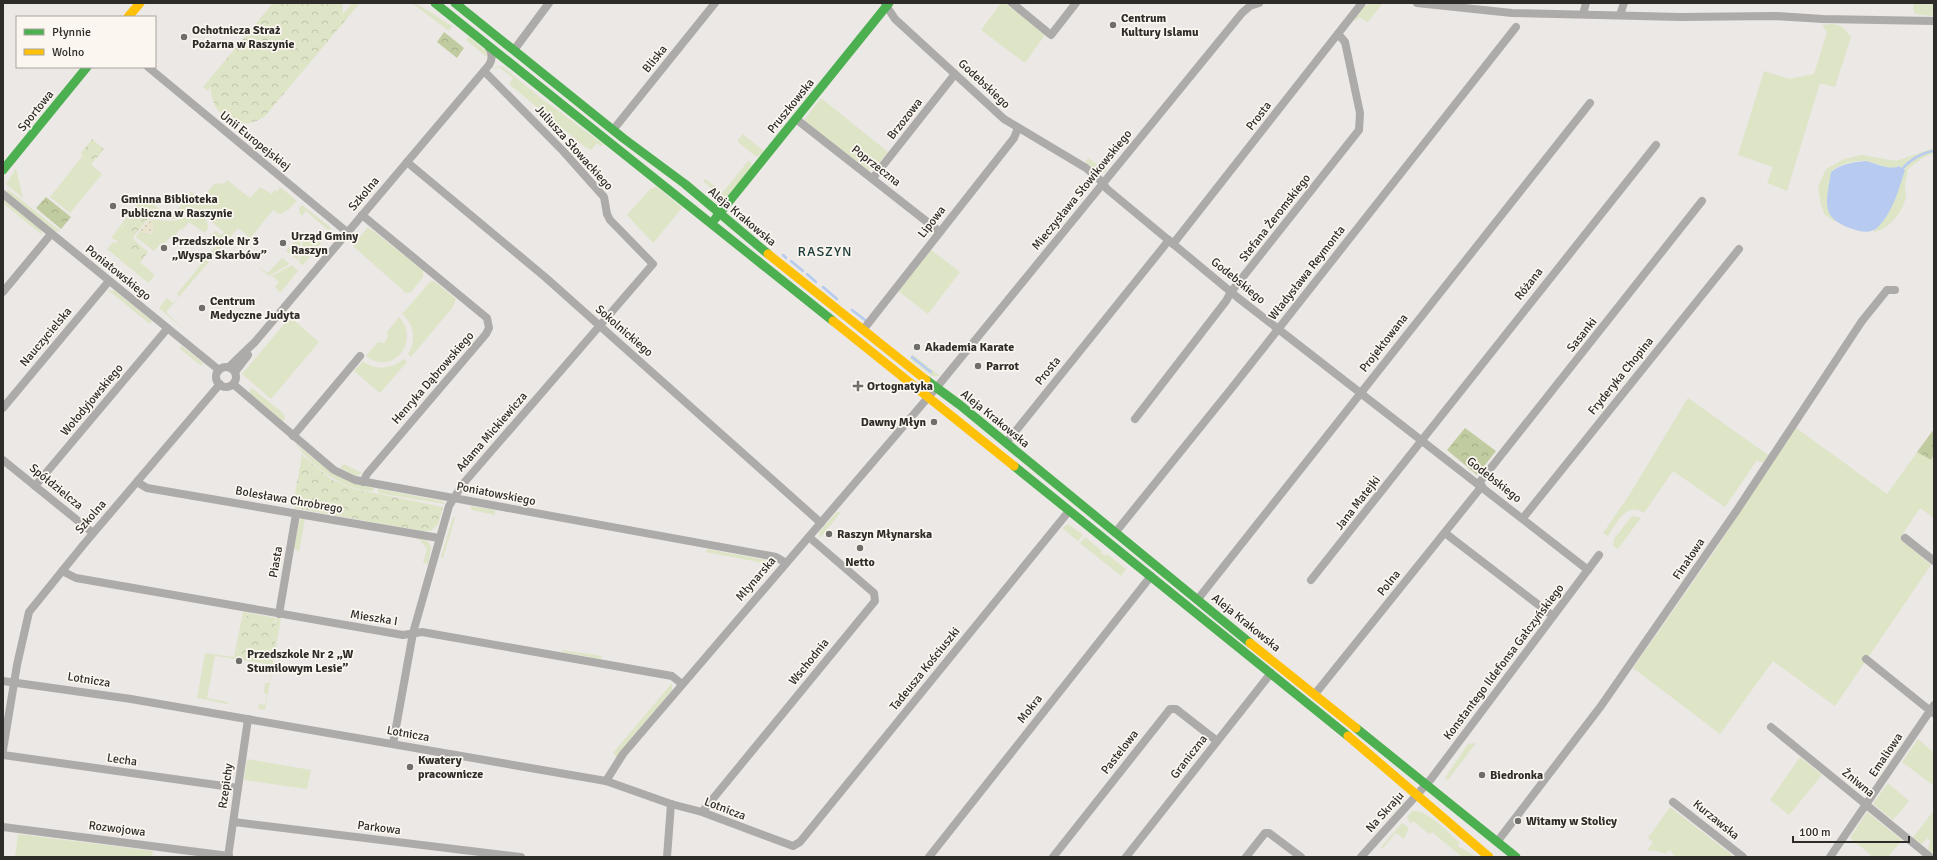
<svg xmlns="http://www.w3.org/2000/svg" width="1937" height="860" viewBox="0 0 1937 860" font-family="Signika,sans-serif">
	<defs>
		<pattern id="forest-crowns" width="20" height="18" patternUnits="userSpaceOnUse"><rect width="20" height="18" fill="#c1cba0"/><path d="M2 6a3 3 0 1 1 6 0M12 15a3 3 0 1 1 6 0" fill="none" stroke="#a6ae8a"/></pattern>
		<pattern id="sand-dots" width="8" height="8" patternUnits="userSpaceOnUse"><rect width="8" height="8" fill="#eae4ce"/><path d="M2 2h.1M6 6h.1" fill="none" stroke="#c9c4b1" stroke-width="1.8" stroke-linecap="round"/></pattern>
		<pattern id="park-crowns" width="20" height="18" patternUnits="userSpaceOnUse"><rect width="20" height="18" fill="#dee5c7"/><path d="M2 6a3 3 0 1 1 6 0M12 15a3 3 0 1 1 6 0" fill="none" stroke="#bfc5ab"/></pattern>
	</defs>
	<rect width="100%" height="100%" fill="#ebe8e5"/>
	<g fill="#dee5c7">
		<path d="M412 3C419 3 445 22 452 26L449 31Z"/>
		<path d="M1001 3H1005L1045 35 1025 63 981 30Z"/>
		<path d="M1370 3H1383L1368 22 1359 17 1356 21 1354 19 1361 9Z"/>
		<path d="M1914 3H1934V16L1915 14 1913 8Z"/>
		<path d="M1832 24C1842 25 1845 29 1851 37L1835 87 1820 83 1787 191 1767 183 1773 167 1738 155 1764 71 1789 79 1814 74 1827 32 1822 25Z"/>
		<path d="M469 37 486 51 488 58 466 40Z"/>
		<path d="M497 66 503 67 541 98 603 144 601 146 597 143 591 150 585 147 509 84 513 78 499 67 494 70Z"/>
		<path d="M821 98 888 152 874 169 867 170 805 122 804 120Z"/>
		<path d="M743 134 765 152 758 156H755L737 141Z"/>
		<path d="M1934 148V153L1922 158 1908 169C1907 175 1905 182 1905 188 1905 191 1906 194 1906 197 1902 213 1889 230 1873 232L1880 224 1894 200 1905 169 1899 166C1890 172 1876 162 1866 161 1854 160 1839 164 1831 172L1829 212 1836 222 1825 215 1821 205 1818 187 1826 169 1844 159 1862 155 1896 161Z"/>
		<path d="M82 157 102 174 70 213 50 197Z"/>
		<path d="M1088 158 1089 159 1107 170 1104 173 1099 172 1085 162Z"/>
		<path d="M748 161H750L752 166 725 201 703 181 705 179 723 192Z"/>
		<path d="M16 168 23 198 6 184Z"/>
		<path d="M227 180 250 198 260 187 272 194 275 190 277 192 280 187 297 201 288 210 280 214 273 210 251 237 254 241 238 228 166 312 186 331 159 308 167 298 173 303 179 296 177 294 219 242 210 235 216 231 221 235 224 232 194 208C187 209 183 218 173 219 168 219 162 217 156 217L155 213 132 217 122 228 131 239 125 245 124 249 155 275 148 283 107 249 113 242 116 243 118 241 111 238 143 196 163 212 177 210 191 192 201 199 214 184 225 183Z"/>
		<path d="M657 187 682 208 653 243 627 215 650 189Z"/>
		<path d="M8 189 9 190 60 231 54 232 6 192Z"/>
		<path d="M3 199 41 230 42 235 3 203Z"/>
		<path d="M302 205 330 227V232L303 265 299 262 303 241V236L304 234 316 244 328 230 306 211 302 216 300 214 299 208Z"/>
		<path d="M193 210 207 221 208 228 205 233 189 222 182 230 180 229 173 238 171 236 164 244 161 243 154 251 136 237 140 231 145 234H152L153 223 149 220C160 219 175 224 185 217 188 215 190 212 193 210Z"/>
		<path d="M732 212 768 239 766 242Z"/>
		<path d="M368 227 423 270V277L411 292 406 293 353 246Z"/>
		<path d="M300 235 301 241 298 260 286 251Z"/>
		<path d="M931 250 960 272 928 314 898 291Z"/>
		<path d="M282 258 289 263 288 265 269 276 256 265 268 273Z"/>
		<path d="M292 265 298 271 280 293 275 287 279 282 272 276Z"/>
		<path d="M431 281H434L456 299 452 308 411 357 408 354C417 341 414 324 402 314Z"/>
		<path d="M108 290 115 291 152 321 150 324Z"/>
		<path d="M290 317 319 342 271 399 242 374Z"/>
		<path d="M399 317C421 341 393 377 366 356L378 342 384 343 388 337 387 332Z"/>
		<path d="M182 346 204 364 200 365 179 348Z"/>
		<path d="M912 354 940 376H932L910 359Z"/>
		<path d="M404 359 407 362 380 393 354 371 363 361C375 372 393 368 404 359Z"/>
		<path d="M252 388 283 413 285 419 284 420 282 421 249 393Z"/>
		<path d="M1688 398 1768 455 1763 463 1757 460 1725 507 1673 471 1644 513C1626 501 1617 523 1608 536L1603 533 1628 497Z"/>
		<path d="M1795 427 1887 494 1915 455 1917 452 1931 460 1934 455V518L1920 508 1900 538 1931 565 1835 706 1773 661 1720 734 1633 668 1714 552Z"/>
		<path d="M296 444C322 465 340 482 374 488L373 491C344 491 312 467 296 444Z"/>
		<path d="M344 464 362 473 356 476 340 468Z"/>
		<path d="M378 489 442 501 445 504 378 493Z"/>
		<path d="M471 506 495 510V515L471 510Z"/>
		<path d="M837 512H841L820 538 819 532Z"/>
		<path d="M1634 516 1641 518 1618 549 1613 546 1614 539 1631 517Z"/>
		<path d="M453 517 455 518 443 558 441 557Z"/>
		<path d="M303 518 338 524V525L305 519 299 552 294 548 299 521Z"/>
		<path d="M1068 524 1083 535 1078 541 1062 528Z"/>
		<path d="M418 537 427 541 431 547 428 564 423 563 427 549 420 540 417 539Z"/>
		<path d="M1085 537 1102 551 1101 553 1105 556 1107 554 1126 569 1121 576 1080 543Z"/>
		<path d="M708 549 771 561 769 564 705 552Z"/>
		<path d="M243 612 276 618 274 622 265 625V621H259L258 624 249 616 244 617 236 659 215 656 207 698 228 702 227 704 197 698 205 653 234 657Z"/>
		<path d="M277 618H281L265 710 258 709 259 704 265 705 267 694 264 693 265 683H269L272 665 250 661 253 659V655L268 650 267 646 276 642 272 637 278 633V628L275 623Z"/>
		<path d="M562 650 602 656 601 659 562 652Z"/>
		<path d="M672 683V690L617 757 613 753Z"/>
		<path d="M1918 739 1934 753V786L1902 762Z"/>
		<path d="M1476 743 1448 780 1445 778 1468 744Z"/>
		<path d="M1800 757 1822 775 1789 815 1770 800Z"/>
		<path d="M247 759 311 770 307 789 244 780Z"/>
		<path d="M1888 783 1909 801 1893 820 1873 804Z"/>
		<path d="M1670 807 1732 855 1730 857H1675L1670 850 1665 854 1654 850 1647 851 1653 842 1648 838Z"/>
		<path d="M1934 810V856L1928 849 1930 841 1928 838 1921 844 1912 839Z"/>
		<path d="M1412 811C1427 809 1448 832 1459 842L1458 846 1477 857H1462L1432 832 1429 834 1413 821 1411 824 1407 817Z"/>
		<path d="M1867 812 1902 840 1888 857H1873L1850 838Z"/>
		<path d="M1402 823 1409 828 1404 839 1396 833 1382 849 1381 847Z"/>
		<path d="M18 834 153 851 152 857H15Z"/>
	</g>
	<g fill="url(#forest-crowns)">
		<path d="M444 32 464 48 457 58 437 42Z"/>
		<path d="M46 197 71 217 61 229 36 208Z"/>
		<path d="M1465 428 1496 451 1477 475 1447 450Z"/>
		<path d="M1934 429V455L1931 460 1917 452Z"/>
	</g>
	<path fill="url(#sand-dots)" d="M149 220 153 224 152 233 144 234 140 231Z"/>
	<g fill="url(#park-crowns)">
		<path d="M273 3H342L343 14 352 3H360L265 116C241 134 210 117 211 87L208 91 203 87Z"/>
		<path d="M92 139 104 149 91 165 82 157 81 153Z"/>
		<path d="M150 211 155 213 156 217 148 219 133 237 134 240 148 252 140 263 125 251V245L131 239 122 229 132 217Z"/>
		<path d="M302 455 332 480 354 489 443 507 438 525 430 531H422L294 508 293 505Z"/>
		<path d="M249 616 258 624 259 621 262 620 266 624 271 622 275 623 278 629V633L273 637 275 640V644L272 647 267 646 268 650 266 655 260 658 254 656 253 659 250 661 236 659 243 619 246 616Z"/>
	</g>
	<path fill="#b6cbef" d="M1866 161C1875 163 1891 171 1899 166L1905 170C1899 189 1892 214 1877 228 1871 233 1863 232 1856 230 1819 219 1826 204 1831 172 1841 164 1853 162 1866 161Z"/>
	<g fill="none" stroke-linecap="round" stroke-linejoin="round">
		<g stroke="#b6cbef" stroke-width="2.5">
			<path d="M1903 168C1910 160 1923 152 1934 151"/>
			<path d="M783 255 786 258"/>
			<path d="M791 261 803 271"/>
			<path d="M807 274 816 282"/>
			<path d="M823 287 837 299"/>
			<path d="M852 310 865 320"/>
			<path d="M912 357 931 372"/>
		</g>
		<g stroke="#adabaa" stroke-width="8">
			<path d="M1012 3 1051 35 1076 3"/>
			<path d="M1417 3 1512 13 1681 17 1776 16 1823 19 1934 21"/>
			<path d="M885 4 895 19 1004 119 1086 168 1099 179 1107 189 1237 297 1588 570"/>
			<path d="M1583 14 1586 3"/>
			<path d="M1620 15 1624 3"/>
			<path d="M514 50 549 3"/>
			<path d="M148 67 347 232"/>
			<path d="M796 119 940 232"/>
			<path d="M613 130 715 3"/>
			<path d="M407 162 545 277 821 523"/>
			<path d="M873 178 955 74"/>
			<path d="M3 194 219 370"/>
			<path d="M362 215 487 318 489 328 486 334 367 474 363 482"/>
			<path d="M1173 244 1362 3"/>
			<path d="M3 292 51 234"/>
			<path d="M863 330 1014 138 1018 128"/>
			<path d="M229 367 255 342 489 65C493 59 492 52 488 46"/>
			<circle cx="226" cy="377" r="10"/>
			<path d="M235 372 248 355"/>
			<path d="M233 384 334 470 355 480 776 557 786 563"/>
			<path d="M3 408 109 281"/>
			<path d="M1135 419 1226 301 1231 292 1359 130 1360 113 1345 42 1338 34"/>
			<path d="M293 436 360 356"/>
			<path d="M1006 443 1169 240"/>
			<path d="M3 460 93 533"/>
			<path d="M137 482 147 488 439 538"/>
			<path d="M1479 483 1702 201"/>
			<path d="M35 486 167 329"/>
			<path d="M1523 518 1739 249"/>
			<path d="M1115 533 1231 389 1516 27"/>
			<path d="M1445 533 1553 616"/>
			<path d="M1905 538 1934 561"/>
			<path d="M62 571 76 578 403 635 422 632 672 676 682 684"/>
			<path d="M1311 580 1656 145"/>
			<path d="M1198 599 1590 103"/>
			<path d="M279 614 296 514"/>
			<path d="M1866 659 1933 713"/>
			<path d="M3 681 131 699 606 781 671 804 702 812 793 846 800 842 1069 511"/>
			<path d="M1315 694 1482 486"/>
			<path d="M1771 727 1929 856"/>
			<path d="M393 744 413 633 449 506 462 485 653 264 610 220 607 214 604 197 563 151 484 71"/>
			<path d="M3 750 17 665 29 612 84 544 220 384"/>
			<path d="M3 755 238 788"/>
			<path d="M606 781 623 754 937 387 1242 13 1250 6 1259 3"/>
			<path d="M1673 802 1743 857"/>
			<path d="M702 812 875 601 874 593 809 537"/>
			<path d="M234 822 521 857"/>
			<path d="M3 827 229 856"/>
			<path d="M1497 842 1601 706 1737 510 1862 321 1887 290H1895"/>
			<path d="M228 857 248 719"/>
			<path d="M667 857 671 804"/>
			<path d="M929 857 1151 576"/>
			<path d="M1053 857 1170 709H1176L1217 741"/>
			<path d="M1126 857 1271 673"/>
			<path d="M1246 857 1265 833H1269L1301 857"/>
			<path d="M1361 857 1431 779 1599 555"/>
			<path d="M1830 857 1934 705"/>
		</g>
		<g stroke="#4caf50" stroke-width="9">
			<path d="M435 3 833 321"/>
			<path d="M455 3 623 138 685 184 768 254"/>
			<path d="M3 170 87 67"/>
			<path d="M715 219 889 3"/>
			<path d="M926 380 960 405 1250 643"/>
			<path d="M1014 466 1348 736"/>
			<path d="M1356 728 1516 857"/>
		</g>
		<g stroke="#ffc107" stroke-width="9">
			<path d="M128 17 140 3"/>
			<path d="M768 254 926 380"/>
			<path d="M833 321 1014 466"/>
			<path d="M1250 643 1356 728"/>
			<path d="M1348 736 1489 857"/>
		</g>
	</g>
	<g fill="#706e6b" stroke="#fbf6ef" stroke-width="1.5">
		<circle cx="1113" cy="25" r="4"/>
		<circle cx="184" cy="37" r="4"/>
		<circle cx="113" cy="206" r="4"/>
		<circle cx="283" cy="243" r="4"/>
		<circle cx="164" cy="248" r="4"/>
		<circle cx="202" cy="308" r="4"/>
		<circle cx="917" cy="347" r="4"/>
		<circle cx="978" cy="366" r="4"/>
		<path d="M856 380h4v4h4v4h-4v4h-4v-4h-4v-4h4z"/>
		<circle cx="934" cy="422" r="4"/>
		<circle cx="829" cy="534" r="4"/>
		<circle cx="860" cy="548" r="4"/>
		<circle cx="239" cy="661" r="4"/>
		<circle cx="410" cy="767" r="4"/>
		<circle cx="1482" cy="775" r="4"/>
		<circle cx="1518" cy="821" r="4"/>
	</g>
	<g text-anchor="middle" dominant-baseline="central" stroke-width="3.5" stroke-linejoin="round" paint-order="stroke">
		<g font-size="12" font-weight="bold" fill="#2e2c29" stroke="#fbf6ef" text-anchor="start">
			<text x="1121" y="18">Centrum<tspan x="1121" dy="14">Kultury Islamu</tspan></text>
			<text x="192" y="30">Ochotnicza Straż<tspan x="192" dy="14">Pożarna w Raszynie</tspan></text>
			<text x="121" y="199">Gminna Biblioteka<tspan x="121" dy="14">Publiczna w Raszynie</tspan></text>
			<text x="291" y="236">Urząd Gminy<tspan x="291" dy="14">Raszyn</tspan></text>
			<text x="172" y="241">Przedszkole Nr 3<tspan x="172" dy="14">„Wyspa Skarbów”</tspan></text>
			<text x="210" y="301">Centrum<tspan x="210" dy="14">Medyczne Judyta</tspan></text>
			<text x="925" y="347">Akademia Karate</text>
			<text x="986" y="366">Parrot</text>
			<text x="867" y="386">Ortognatyka</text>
			<text x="926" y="422" text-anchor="end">Dawny Młyn</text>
			<text x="837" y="534">Raszyn Młynarska</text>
			<text x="860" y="562" text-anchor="middle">Netto</text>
			<text x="247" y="654">Przedszkole Nr 2 „W<tspan x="247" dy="14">Stumilowym Lesie”</tspan></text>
			<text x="418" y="760">Kwatery<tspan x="418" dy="14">pracownicze</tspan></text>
			<text x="1490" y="775">Biedronka</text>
			<text x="1526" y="821">Witamy w Stolicy</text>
		</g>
		<g font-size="12" fill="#2e2c29" stroke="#fbf6ef">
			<text transform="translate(655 59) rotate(-51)">Bliska</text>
			<text transform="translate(984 84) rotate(43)">Godebskiego</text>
			<text transform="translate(791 106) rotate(-51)">Pruszkowska</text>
			<text transform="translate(36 111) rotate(-51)">Sportowa</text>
			<text transform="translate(1259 116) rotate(-52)">Prosta</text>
			<text transform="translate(905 119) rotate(-52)">Brzozowa</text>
			<text transform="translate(255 141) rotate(39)">Unii Europejskiej</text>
			<text transform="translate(574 148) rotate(48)">Juliusza Słowackiego</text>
			<text transform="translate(876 166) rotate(38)">Poprzeczna</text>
			<text transform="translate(1082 190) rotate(-51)">Mieczysława Słowikowskiego</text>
			<text transform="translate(364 194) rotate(-50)">Szkolna</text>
			<text transform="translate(742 217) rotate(40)">Aleja Krakowska</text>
			<text transform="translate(1275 218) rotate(-52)">Stefana Żeromskiego</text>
			<text transform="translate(932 222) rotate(-52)">Lipowa</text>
			<text transform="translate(118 273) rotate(39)">Poniatowskiego</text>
			<text transform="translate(1307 273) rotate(-52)">Władysława Reymonta</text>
			<text transform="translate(1238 281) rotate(39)">Godebskiego</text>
			<text transform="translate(1529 284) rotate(-52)">Różana</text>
			<text transform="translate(624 331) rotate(41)">Sokolnickiego</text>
			<text transform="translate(1582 335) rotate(-51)">Sasanki</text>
			<text transform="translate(46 337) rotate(-50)">Nauczycielska</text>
			<text transform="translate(1384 343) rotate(-52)">Projektowana</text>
			<text transform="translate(1048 371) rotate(-51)">Prosta</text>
			<text transform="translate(1621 376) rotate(-51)">Fryderyka Chopina</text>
			<text transform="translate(433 378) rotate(-49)">Henryka Dąbrowskiego</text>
			<text transform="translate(92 400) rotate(-50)">Wołodyjowskiego</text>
			<text transform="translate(995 419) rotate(39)">Aleja Krakowska</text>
			<text transform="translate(492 432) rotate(-49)">Adama Mickiewicza</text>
			<text transform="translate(1494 480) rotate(38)">Godebskiego</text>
			<text transform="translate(56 487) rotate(39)">Spółdzielcza</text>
			<text transform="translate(496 494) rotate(11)">Poniatowskiego</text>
			<text transform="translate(289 500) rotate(10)">Bolesława Chrobrego</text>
			<text transform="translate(1358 503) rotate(-52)">Jana Matejki</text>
			<text transform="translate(91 517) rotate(-49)">Szkolna</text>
			<text transform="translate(1689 559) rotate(-56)">Finałowa</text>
			<text transform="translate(276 562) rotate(-80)">Piasta</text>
			<text transform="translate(756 579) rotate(-49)">Młynarska</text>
			<text transform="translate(1389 583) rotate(-51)">Polna</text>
			<text transform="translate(374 618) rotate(9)">Mieszka I</text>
			<text transform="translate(1246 623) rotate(39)">Aleja Krakowska</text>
			<text transform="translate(809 662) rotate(-51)">Wschodnia</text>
			<text transform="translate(1504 662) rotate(-53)">Konstantego Ildefonsa Gałczyńskiego</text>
			<text transform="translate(925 669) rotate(-51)">Tadeusza Kościuszki</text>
			<text transform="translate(89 680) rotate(9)">Lotnicza</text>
			<text transform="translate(1030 709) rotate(-52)">Mokra</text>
			<text transform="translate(408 734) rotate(10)">Lotnicza</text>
			<text transform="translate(1120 752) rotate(-52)">Pastelowa</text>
			<text transform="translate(1886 755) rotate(-56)">Emaliowa</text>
			<text transform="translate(1189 757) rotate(-52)">Graniczna</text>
			<text transform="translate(122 760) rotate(8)">Lecha</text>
			<text transform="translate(1858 783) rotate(39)">Żniwna</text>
			<text transform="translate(226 786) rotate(-82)">Rzepichy</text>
			<text transform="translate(725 809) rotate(21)">Lotnicza</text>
			<text transform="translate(1385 812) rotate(-48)">Na Skraju</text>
			<text transform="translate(1716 820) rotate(39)">Kurzawska</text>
			<text transform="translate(379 828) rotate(7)">Parkowa</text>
			<text transform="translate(117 829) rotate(7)">Rozwojowa</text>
		</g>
		<g font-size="14" letter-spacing="1" fill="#1a3c3a" stroke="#fbf6ef">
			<text x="825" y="251">RASZYN</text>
		</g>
	</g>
	<rect width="1937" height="860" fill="none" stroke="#2e2c29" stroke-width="8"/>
	<rect x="16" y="16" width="140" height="52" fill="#fbf6ef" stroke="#a9a5a0"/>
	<rect x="24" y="29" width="20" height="6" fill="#4caf50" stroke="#a9a5a0"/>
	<text x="52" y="36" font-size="12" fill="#2e2c29">Płynnie</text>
	<rect x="24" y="49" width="20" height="6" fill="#ffc107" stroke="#a9a5a0"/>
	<text x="52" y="56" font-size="12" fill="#2e2c29">Wolno</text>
	<path d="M1793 836v6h116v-6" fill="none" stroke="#2e2c29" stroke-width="2"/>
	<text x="1799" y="836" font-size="12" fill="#2e2c29" stroke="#fbf6ef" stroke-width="3" paint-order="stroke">100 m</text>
</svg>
